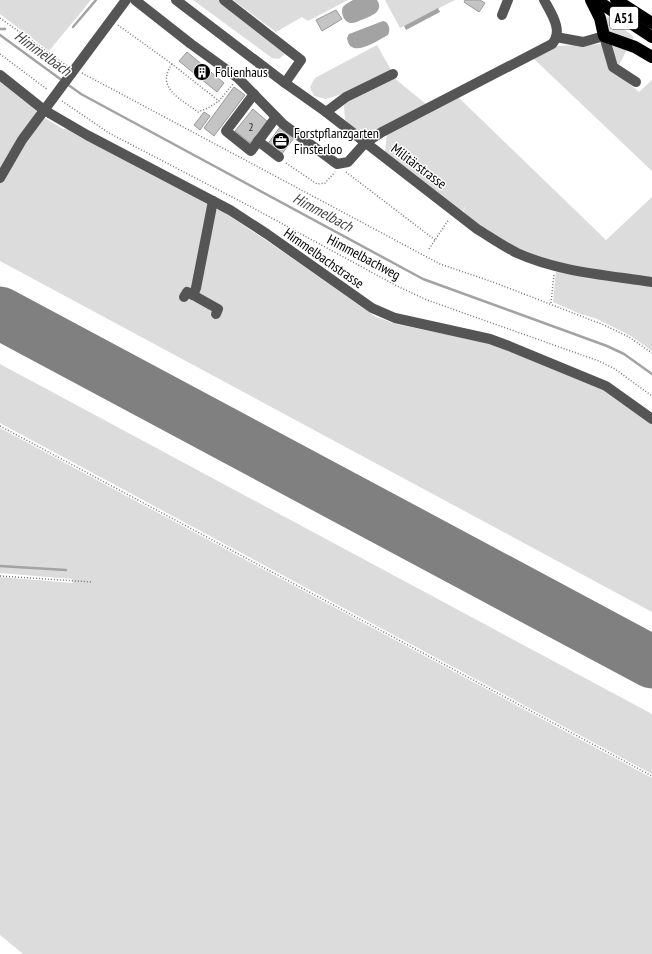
<svg xmlns="http://www.w3.org/2000/svg" width="652" height="954" viewBox="0 0 652 954" font-family="'PT Sans Narrow',sans-serif">
	<rect width="100%" height="100%" fill="#fff"/>
	<g fill="#dcdcdc">
		<path d="M0 0H91L49 51 0 14Z"/>
		<path d="M193 0H226L286 53 279 59 272 58Z"/>
		<path d="M233 0H348L308 21 302 17 276 32Z"/>
		<path d="M385 0H455L400 28Z"/>
		<path d="M607 16 634 37 615 72 639 92 652 80V171L533 58 556 46 603 44Z"/>
		<path d="M377 45 391 70 342 94 326 99 314 96 310 87 315 78Z"/>
		<path d="M393 77 427 105 371 134H359L345 120 344 106 348 99Z"/>
		<path d="M0 80 36 108 37 115 0 171Z"/>
		<path d="M457 96 606 240 652 197V351L631 336 597 319 578 313 553 302 556 271 555 266 518 250 484 230 463 213 466 204 462 213 385 152 387 132Z"/>
		<path d="M45 118 63 129H67L205 202 209 206 194 285 192 290 183 289 180 297 186 301 189 296 213 309 212 313 218 318 222 310 198 295 212 216 215 211 219 209 273 245 376 317 396 324 492 344 592 384 612 394 652 422V612L0 261V183C11 160 26 140 41 119Z"/>
		<path d="M0 364 652 714V774L0 423Z"/>
		<path d="M0 428 652 778V954H23L0 935V577L73 583 72 579 0 573Z"/>
	</g>
	<g fill="#a3a3a3">
		<path d="M353 0H377C384 11 373 15 364 19 360 20 356 23 352 23 345 24 340 13 343 7 345 4 350 2 353 0Z"/>
		<path d="M438 8 440 12 406 30 404 26Z"/>
		<path d="M383 21 386 22C390 26 390 31 388 35 376 41 350 60 347 38L349 34Z"/>
	</g>
	<g fill="none" stroke-linecap="round" stroke-linejoin="round">
		<g stroke="#a3a3a3" stroke-width="2.5">
			<path d="M73 27 96 0"/>
			<path d="M0 29H5"/>
			<path d="M0 35 63 81"/>
			<path d="M67 84 81 94 423 279 607 346 624 354 652 374"/>
			<path d="M0 566 66 570"/>
		</g>
		<path stroke="#808080" stroke-width="53" d="M0 313 652 662"/>
	</g>
	<g fill="#c4c4c4" stroke="#999">
		<path d="M465 0H480L485 3 479 12 464 2Z"/>
		<path d="M336 10 342 19 322 31 316 20Z"/>
		<path d="M187 52 224 83 217 92 179 61Z"/>
		<path d="M234 87 245 95 214 136 204 128Z"/>
		<path d="M253 109 268 122 250 143 235 131Z"/>
		<path d="M204 112 210 116 200 130 194 125Z"/>
		<path d="M280 127 294 138 281 155 267 145Z"/>
	</g>
	<g fill="none" stroke-linecap="round" stroke-linejoin="round">
		<g stroke="#777" stroke-width="1.5" stroke-dasharray="1 2" stroke-linecap="butt">
			<path d="M0 18 67 66"/>
			<path d="M118 25 172 64 219 101 233 84"/>
			<path d="M0 54 48 90"/>
			<path d="M172 64C155 88 181 99 198 112L208 108 219 101"/>
			<path d="M82 73 440 264 493 282 604 325 629 337 652 353"/>
			<path d="M62 101 109 133 255 209 397 286 427 300 599 361 615 369 652 396"/>
			<path d="M286 163 317 184 325 183 335 172"/>
			<path d="M346 172 435 240"/>
			<path d="M429 249 449 219"/>
			<path d="M551 303 554 274"/>
			<path d="M0 426 652 776"/>
			<path d="M0 576 92 582"/>
		</g>
		<g stroke="#555" stroke-width="10">
			<path d="M135 0 191 44 238 78 283 124 337 164 348 162 365 143 382 132 552 44C564 31 551 13 544 0"/>
			<path d="M176 0 285 83 326 112 477 229C490 237 503 246 517 253 559 272 607 275 652 282"/>
			<path d="M224 0 301 60 285 83"/>
			<path d="M502 15 508 0"/>
			<path d="M556 37 583 42 604 36 613 67 636 82"/>
			<path d="M0 75 44 110 87 135 230 210 267 234 372 308 395 318 490 339 509 346 606 386 652 419"/>
			<path d="M254 94 226 131 251 151 276 117"/>
			<path d="M326 112 346 97 393 74"/>
			<path d="M258 141 279 157"/>
			<path d="M0 178 22 140 126 0"/>
			<path d="M193 295 218 309 216 314"/>
			<path d="M184 297 187 292 193 295 196 288 213 201"/>
		</g>
		<g stroke="#000" stroke-width="12">
			<path d="M591 0 600 18 604 36 635 47 652 57"/>
			<path d="M596 0 652 37"/>
			<path d="M616 0 652 23"/>
		</g>
	</g>
	<defs>
		<g id="building-disc" transform="scale(0.9)"><circle r="9.5" fill="#000" stroke="#fff"/><path d="M-4-6H4V6H1V3H-1V6H-4ZM-2.5-4.3h1.7v1.8h-1.7ZM.8-4.3h1.7v1.8H.8ZM-2.5-1h1.7V.8h-1.7ZM.8-1h1.7V.8H.8Z" fill="#fff"/></g>
		<g id="office-disc" transform="scale(0.9)"><circle r="9.5" fill="#000" stroke="#fff"/><path d="M-6-3h4V-5.5h4V-3h4V5H-6ZM-1-4.5V-3h2v-1.5ZM-6 0V1H6V0Z" fill="#fff"/></g>
	</defs>
	<g fill-rule="evenodd">
		<use href="#building-disc" x="202" y="72"/>
		<use href="#office-disc" x="281" y="141"/>
	</g>
	<g text-anchor="middle" dominant-baseline="central" stroke-width="3" stroke-linejoin="round" paint-order="stroke">
		<g font-size="12" fill="#313131">
			<text x="251" y="126">2</text>
		</g>
		<rect fill="#fff" stroke="#4c4c4c" stroke-width="1" x="610" y="7" width="28" height="22" rx="3"/>
		<g font-size="13" font-weight="bold" fill="#000">
			<text x="624" y="18">A51</text>
		</g>
		<g font-size="14" fill="#000" stroke="#fff" text-anchor="start">
			<text x="215" y="72">Folienhaus</text>
			<text x="294" y="133">Forstpflanzgarten<tspan x="294" dy="16">Finsterloo</tspan></text>
		</g>
		<g font-size="14" fill="#000" stroke="#fff">
			<text transform="translate(419 166) rotate(37)">Militärstrasse</text>
			<text transform="translate(364 257) rotate(28)">Himmelbachweg</text>
			<text transform="translate(324 258) rotate(35)">Himmelbachstrasse</text>
		</g>
		<g font-size="15" font-style="italic" fill="#444" stroke="#fff">
			<text transform="translate(43 53) rotate(36)">Himmelbach</text>
			<text transform="translate(323 212) rotate(28)">Himmelbach</text>
		</g>
	</g>
</svg>
